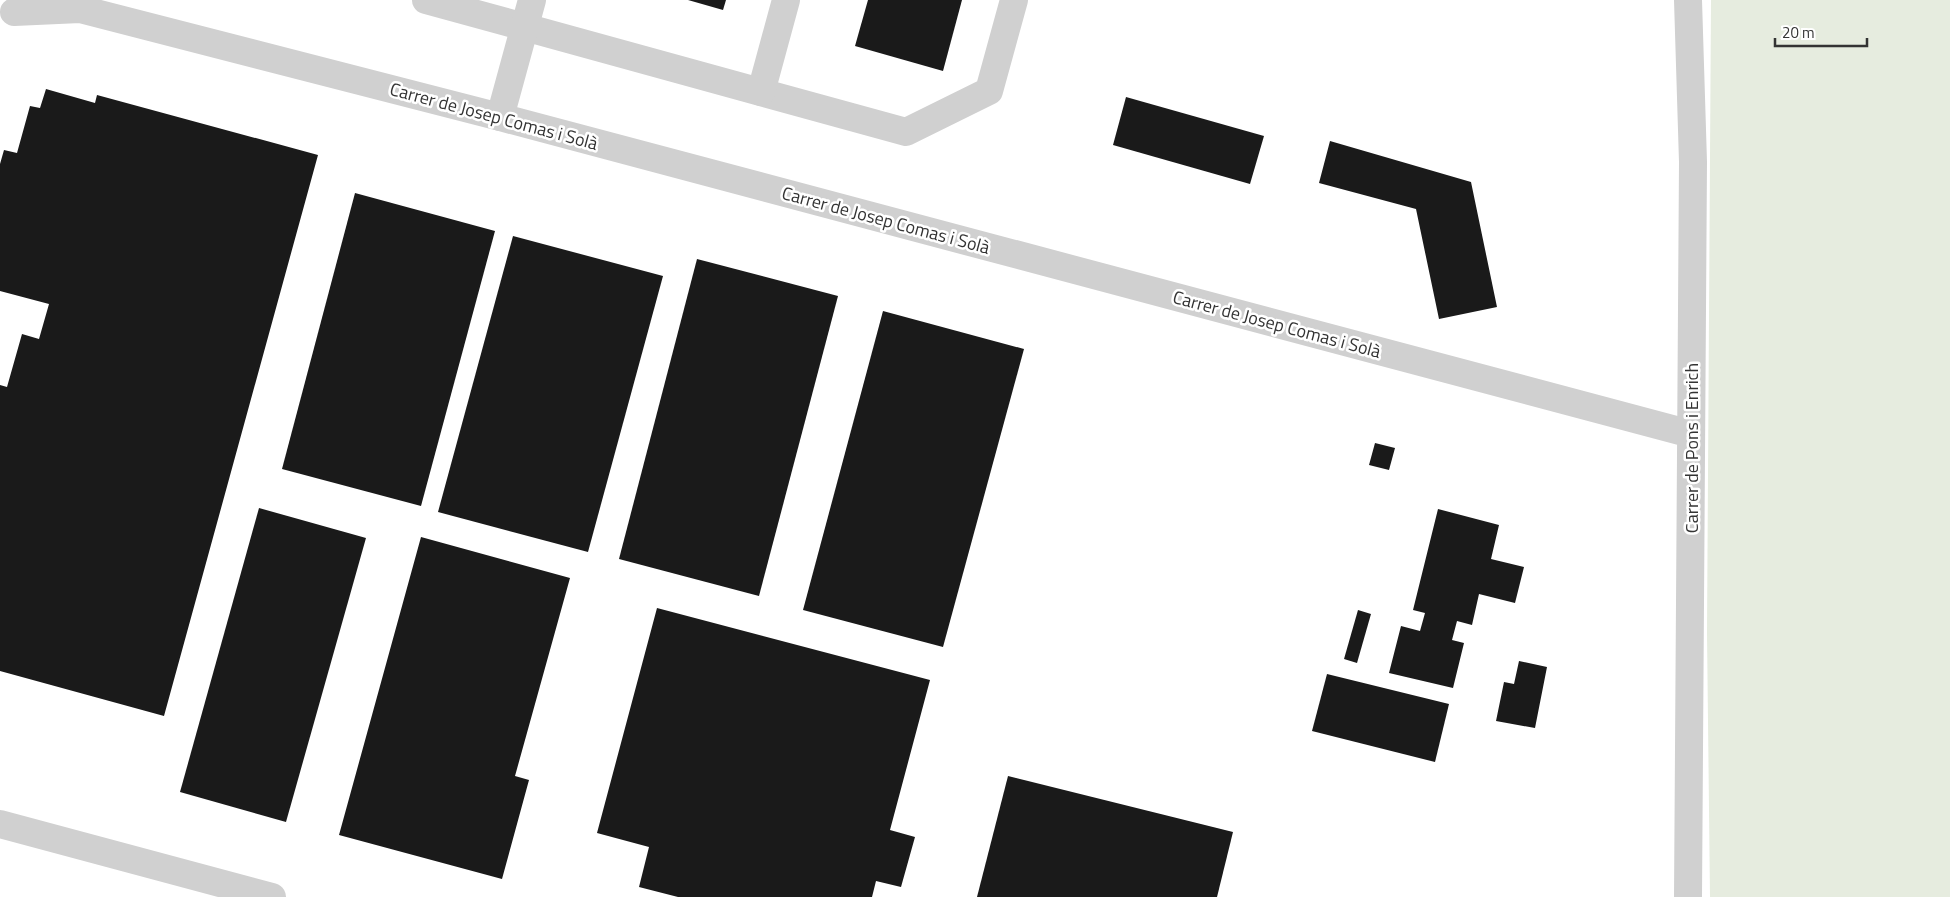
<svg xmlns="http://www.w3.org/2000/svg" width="1950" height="897" viewBox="0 0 1950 897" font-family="'Titillium Web',sans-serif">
	<rect width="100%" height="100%" fill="#fff"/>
	<path fill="#e6ecdf" d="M1711 0H1950V897H1710L1707 633Z"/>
	<g fill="#1a1a1a">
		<path d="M688 0H726L723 10Z"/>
		<path d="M868 0H962L943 71 855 46Z"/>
		<path d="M46 89 95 103 97 95 318 155 164 716 0 671V385L7 387 22 334 39 339 49 304 0 291V164L4 150 17 153 30 106 40 108Z"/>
		<path d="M1126 97 1264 136 1250 184 1113 145Z"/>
		<path d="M1330 141 1471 182 1497 307 1439 319 1416 209 1319 183Z"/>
		<path d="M355 193 495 231 421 506 282 469Z"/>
		<path d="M513 236 663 276 588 552 438 512Z"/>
		<path d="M697 259 838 296 759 596 619 559Z"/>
		<path d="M883 311 1024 349 943 647 803 610Z"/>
		<path d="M1375 443 1395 448 1389 470 1369 465Z"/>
		<path d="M259 508 366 538 286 822 180 792Z"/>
		<path d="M1438 509 1499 525 1491 559 1524 567 1515 603 1479 594 1472 625 1457 621 1452 640 1464 643 1453 688 1389 673 1401 626 1420 631 1425 613 1413 610Z"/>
		<path d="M421 537 570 578 515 776 529 780 502 879 339 835Z"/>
		<path d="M657 608 930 680 890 830 915 837 901 887 876 881 872 897H678L639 887 649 847 597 833Z"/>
		<path d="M1358 610 1371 614 1357 663 1344 659Z"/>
		<path d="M1519 661 1547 667 1535 728 1496 721 1504 682 1514 684Z"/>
		<path d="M1327 674 1449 704 1435 762 1312 731Z"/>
		<path d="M1008 776 1233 832 1217 897H977Z"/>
	</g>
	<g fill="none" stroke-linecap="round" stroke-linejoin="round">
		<g stroke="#d0d0d0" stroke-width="28">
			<path d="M426 0 906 132 989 91 1014 0"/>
			<path d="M1688 0 1693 162 1688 897"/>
			<path d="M14 12 80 9 500 117 1691 434"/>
			<path d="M761 92 786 0"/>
			<path d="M500 117 532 0"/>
			<path d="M0 824 272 897"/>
		</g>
	</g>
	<g text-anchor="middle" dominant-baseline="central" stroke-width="5" stroke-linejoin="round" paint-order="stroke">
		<g font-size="18" fill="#333" stroke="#fff">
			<text transform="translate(494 116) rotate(15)">Carrer de Josep Comas i Solà</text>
			<text transform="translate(886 220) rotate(15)">Carrer de Josep Comas i Solà</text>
			<text transform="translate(1277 324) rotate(15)">Carrer de Josep Comas i Solà</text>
			<text transform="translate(1691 448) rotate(-90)">Carrer de Pons i Enrich</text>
		</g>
	</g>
	<path d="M1775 38v8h92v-8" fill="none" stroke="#333333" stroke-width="2.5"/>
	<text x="1782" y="38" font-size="15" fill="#333333" stroke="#ffffff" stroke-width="4" paint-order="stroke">20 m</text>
</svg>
